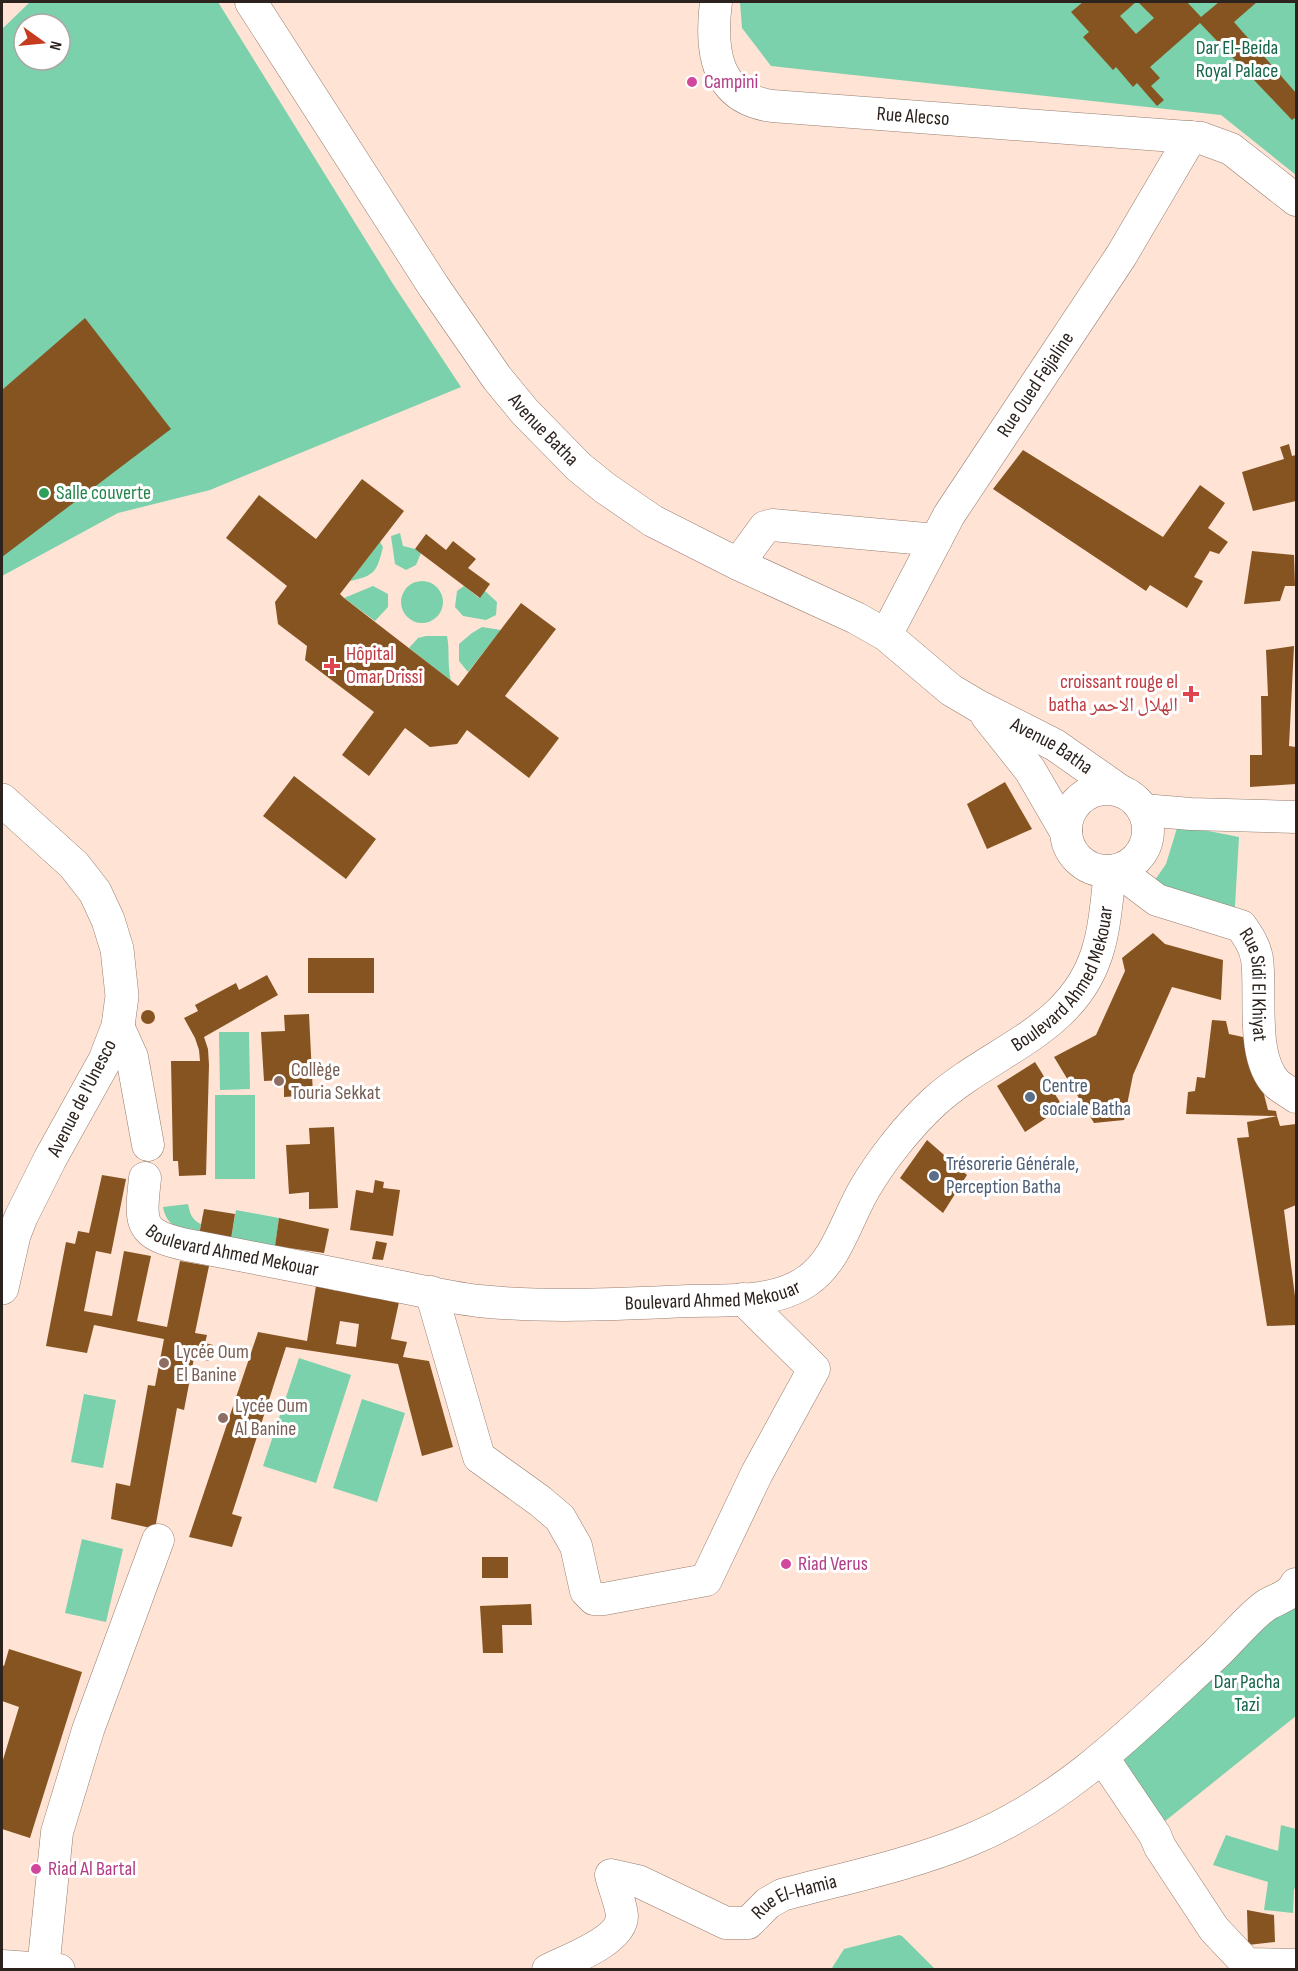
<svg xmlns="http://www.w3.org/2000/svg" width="1298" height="1971" viewBox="0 0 1298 1971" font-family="'Sofia Sans Condensed','Noto Naskh Arabic',sans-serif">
	<rect width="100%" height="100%" fill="#ffe3d4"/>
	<g fill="#7ad1ab" fill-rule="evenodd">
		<path d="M30 2H218L393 284 461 387 210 490 118 513 2 576V29ZM24 24H60V60H24Z"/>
		<path d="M740 2H1296V175L1221 115 771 66 742 28Z"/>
		<path d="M400 533 403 546 415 549 421 553 416 565 406 570 395 564 391 536Z"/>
		<path d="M380 542 383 547C377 571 375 576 350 581Z"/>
		<circle cx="422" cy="602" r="21"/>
		<path d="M373 586 388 594V607L375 621 344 598Z"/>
		<path d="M464 586 479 598 485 591 497 602 496 615 486 620 463 616 455 607 457 591Z"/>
		<path d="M482 627 501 630 468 672 459 661V644L472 633Z"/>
		<path d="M426 636H447C450 651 447 665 451 681L409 648 418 638Z"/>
		<path d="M1178 825 1239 837 1234 923 1148 890 1166 864Z"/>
		<path d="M219 1032H249L250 1089 220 1090Z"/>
		<rect x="215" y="1095" width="40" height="84"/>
		<path d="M188 1204C190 1214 192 1220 201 1224L199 1235C181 1229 167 1228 163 1207Z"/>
		<path d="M236 1210 279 1218 275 1246 231 1239Z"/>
		<path d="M299 1358 351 1375 316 1483 263 1466Z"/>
		<path d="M84 1394 116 1400 103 1468 71 1462Z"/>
		<path d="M362 1399 405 1413 377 1502 333 1488Z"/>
		<path d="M82 1539 123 1549 106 1622 65 1613Z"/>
		<path d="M1296 1598V1716L1154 1830 1106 1757Z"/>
		<path d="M1281 1825 1296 1829V1887L1294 1889 1293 1913 1264 1910 1268 1882 1213 1865 1226 1835 1278 1851Z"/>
		<path d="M899 1935 902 1936 935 1969 832 1968 844 1949Z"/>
	</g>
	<g fill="#865421" fill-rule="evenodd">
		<path d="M1083 2H1136L1120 16 1136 34 1154 18 1138 2H1187L1201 17 1219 2H1257L1234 22 1296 93V117L1292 120 1200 23 1150 67 1160 78 1151 86 1164 100 1157 106 1137 83 1133 87 1116 67 1113 70 1083 37 1089 32 1071 12Z"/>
		<path d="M85 318 171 429 2 557V390Z"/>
		<path d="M1289 444 1292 456 1296 455V501L1253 511 1242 472 1284 459 1280 447Z"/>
		<path d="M1023 450 1163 537 1200 485 1225 503 1208 528 1228 542 1219 554 1210 551 1194 577 1203 581 1187 608 1150 585 1146 591 993 489Z"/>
		<path d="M362 479 404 511 340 594 344 598 458 686 521 603 556 629 505 696 559 738 529 778 467 730 457 744 430 747 405 728 369 776 342 755 374 712 305 660 307 646 278 624 275 602 287 586 226 538 259 495 316 539Z"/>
		<path d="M426 534 446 550 453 541 476 559 468 568 490 584 480 598 415 549Z"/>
		<path d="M1252 551 1294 555 1295 586H1285L1280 601 1244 604Z"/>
		<path d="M1294 646 1289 746 1296 747V784L1250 787V755H1262L1261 696H1268L1266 650Z"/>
		<path d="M294 776 376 839 346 879 263 816Z"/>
		<path d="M1005 782 1032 829 987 849 967 804Z"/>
		<path d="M1153 933 1165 944 1223 960 1221 1000 1172 987 1133 1075 1124 1120 1094 1123 1054 1057 1096 1035 1125 971 1122 958Z"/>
		<rect x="308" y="958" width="66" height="35"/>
		<path d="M267 975 278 995 204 1037 208 1049 209 1065 206 1175 179 1176 178 1161H173L171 1061H200L199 1050 195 1038 184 1018 198 1011 195 1005 236 983 239 990Z"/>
		<circle cx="148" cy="1017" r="7"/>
		<path d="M309 1014 313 1095 284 1097V1080L264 1081 261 1032 285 1031 284 1015Z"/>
		<path d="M1212 1020 1226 1021 1229 1034 1243 1037 1262 1087 1268 1110 1276 1111 1277 1116 1186 1114 1188 1092 1195 1091 1197 1077 1205 1078Z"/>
		<path d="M1035 1062 1063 1107 1025 1132 997 1086Z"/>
		<path d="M1277 1116 1280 1126 1296 1124V1205L1284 1210 1296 1304V1325L1267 1326 1237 1138 1249 1137 1247 1122Z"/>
		<path d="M334 1127 338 1208 309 1209V1192L289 1194 286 1145 310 1144 309 1128Z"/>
		<path d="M927 1140 967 1175 943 1213 900 1178Z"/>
		<path d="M102 1175 126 1179 111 1254 96 1251 84 1311 112 1316 124 1251 151 1256 137 1321 167 1327 180 1261 209 1266 195 1333 207 1335 205 1343 213 1345 210 1361 194 1358 184 1410 177 1408 155 1529 111 1519 116 1483 130 1486 148 1385 155 1386 164 1339 94 1325 87 1353 46 1346 66 1242 75 1244 78 1231 89 1233Z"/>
		<path d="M375 1180 384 1182 383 1188 400 1190 393 1236 350 1230 356 1190 373 1193Z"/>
		<path d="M204 1209 235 1214 231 1239 199 1235Z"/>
		<path d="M279 1218 329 1229 324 1253 275 1246Z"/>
		<path d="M376 1241 387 1243 383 1260 372 1259Z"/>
		<path d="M316 1286 337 1291 339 1288 399 1302 391 1339 407 1342 403 1357 429 1361 453 1447 422 1456 398 1364 286 1347 232 1514 242 1517 232 1547 189 1537 258 1332 307 1341ZM340 1321 359 1324 356 1347 336 1344Z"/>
		<rect x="482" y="1557" width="26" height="21"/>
		<path d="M531 1604 532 1625H502L503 1653H483L480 1606Z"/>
		<path d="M9 1649 82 1672 30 1838 2 1829V1763L19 1707 2 1701V1665L4 1666Z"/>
		<path d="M1247 1910 1274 1915 1275 1942 1248 1945Z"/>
	</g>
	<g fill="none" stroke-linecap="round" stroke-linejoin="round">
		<g stroke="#967d70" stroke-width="33">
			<g id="minor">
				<path id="s1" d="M251 2 434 287 497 378 525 412 579 467 605 488 653 521 738 564 856 618 886 635 951 690 978 706 1055 745 1122 792"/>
				<path id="s2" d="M716 2C710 49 715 98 772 106L1201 138 1231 149 1296 200"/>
				<path d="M738 564 765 527 772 525 936 540"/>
				<path id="s3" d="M886 635 949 515 1121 256 1191 137"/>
				<path d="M987 716 1030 770 1066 832"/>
				<circle cx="1107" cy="830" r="41"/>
				<path d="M1143 810 1191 814 1296 817"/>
				<path id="s4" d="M1117 870 1157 900 1241 926C1248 936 1255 946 1257 959 1262 994 1250 1057 1277 1084 1283 1089 1291 1093 1296 1097"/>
				<path d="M118 1026 132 1057 148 1145"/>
				<path id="s5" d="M145 1178C140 1224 138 1234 187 1245 250 1257 313 1269 376 1282 410 1288 444 1297 479 1301 549 1308 619 1304 688 1301 727 1300 774 1304 807 1281 837 1261 847 1218 865 1188 882 1159 909 1125 934 1102 992 1049 1077 1031 1099 946 1106 922 1107 896 1110 871"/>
				<path d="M431 1292 479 1457 540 1501 560 1518 576 1546 586 1591 594 1599H604L706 1580 757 1473 814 1369 743 1299"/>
				<path d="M1103 1758 1155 1835 1160 1847 1214 1929 1247 1964 1296 1965"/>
				<path d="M2 1966 59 1970"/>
				<path d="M43 1970 57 1832 88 1730 158 1540"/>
				<path id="s6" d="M548 1970C566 1961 622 1941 622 1916 621 1903 614 1888 611 1875L638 1881 726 1923H748L768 1903 782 1895C845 1878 910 1865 970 1840 1067 1800 1140 1724 1215 1655 1229 1642 1253 1613 1268 1604 1279 1598 1290 1596 1296 1584"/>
			</g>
		</g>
		<g stroke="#967d70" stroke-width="34">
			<path id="major" d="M2 800 74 865 95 892 108 920 117 949 122 996 118 1026 105 1060 50 1159 21 1217 14 1235 2 1288"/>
		</g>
		<use href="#minor" stroke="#fff" stroke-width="32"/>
		<use href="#major" stroke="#fff" stroke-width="33"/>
	</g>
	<g fill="#d1479c" stroke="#fff" stroke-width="2">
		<circle cx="692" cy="82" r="6"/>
		<circle cx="786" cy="1564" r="6"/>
		<circle cx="36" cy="1869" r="6"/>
	</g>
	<circle fill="#2e9e5b" stroke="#fff" stroke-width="2" cx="44" cy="493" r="6"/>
	<g fill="#e0444e" stroke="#fff" stroke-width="2">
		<path d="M329 657h6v6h6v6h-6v6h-6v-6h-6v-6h6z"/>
		<path d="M1188 685h6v6h6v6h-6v6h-6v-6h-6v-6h6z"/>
	</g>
	<g fill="#8d6e63" stroke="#fff" stroke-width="2">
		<circle cx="279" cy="1081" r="6"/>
		<circle cx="164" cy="1363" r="6"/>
		<circle cx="223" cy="1418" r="6"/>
	</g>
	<g fill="#5c6f8a" stroke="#fff" stroke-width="2">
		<circle cx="1030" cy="1097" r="6"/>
		<circle cx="934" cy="1176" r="6"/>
	</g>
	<g text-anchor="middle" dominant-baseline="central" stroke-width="6" stroke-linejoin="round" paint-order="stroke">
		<g font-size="20" fill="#156549" stroke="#fff">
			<text x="1237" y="48">Dar El-Beida<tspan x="1237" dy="23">Royal Palace</tspan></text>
			<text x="1247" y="1682">Dar Pacha<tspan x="1247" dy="23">Tazi</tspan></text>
		</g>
		<g font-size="20" fill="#b23c85" stroke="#fff" text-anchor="start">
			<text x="704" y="82">Campini</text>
			<text x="798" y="1564">Riad Verus</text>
			<text x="48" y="1869">Riad Al Bartal</text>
		</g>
		<g font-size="20" fill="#2d231e" stroke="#fff">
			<text stroke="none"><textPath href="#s2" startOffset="276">Rue Alecso</textPath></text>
			<text stroke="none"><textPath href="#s3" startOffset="292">Rue Oued Fejjaline</textPath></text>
			<text stroke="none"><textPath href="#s1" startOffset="519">Avenue Batha</textPath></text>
			<text stroke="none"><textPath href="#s1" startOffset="1122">Avenue Batha</textPath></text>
			<text stroke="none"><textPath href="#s5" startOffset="1130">Boulevard Ahmed Mekouar</textPath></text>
			<text stroke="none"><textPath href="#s4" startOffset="200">Rue Sidi El Khiyat</textPath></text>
			<text transform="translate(82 1098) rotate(-63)">Avenue de l'Unesco</text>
			<text stroke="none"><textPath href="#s5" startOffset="140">Boulevard Ahmed Mekouar</textPath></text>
			<text stroke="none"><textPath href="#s5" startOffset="626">Boulevard Ahmed Mekouar</textPath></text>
			<text stroke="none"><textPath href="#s6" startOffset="340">Rue El-Hamia</textPath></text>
		</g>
		<g font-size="20" fill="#27864d" stroke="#fff" text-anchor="start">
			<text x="56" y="493">Salle couverte</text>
		</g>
		<g font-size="20" fill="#be3a42" stroke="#fff" text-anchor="start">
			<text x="346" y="654">Hôpital<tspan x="346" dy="23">Omar Drissi</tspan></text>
			<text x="1178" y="682" text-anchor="end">croissant rouge el<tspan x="1178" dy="23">batha الهلال الاحمر</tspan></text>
		</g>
		<g font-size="20" fill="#785e54" stroke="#fff" text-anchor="start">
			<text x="291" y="1070">Collège<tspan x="291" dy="23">Touria Sekkat</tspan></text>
			<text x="176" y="1352">Lycée Oum<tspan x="176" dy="23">El Banine</tspan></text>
			<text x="235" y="1406">Lycée Oum<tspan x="235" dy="23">Al Banine</tspan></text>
		</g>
		<g font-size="20" fill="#4e5e75" stroke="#fff" text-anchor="start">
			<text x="1042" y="1086">Centre<tspan x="1042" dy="23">sociale Batha</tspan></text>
			<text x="946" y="1164">Trésorerie Générale,<tspan x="946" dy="23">Perception Batha</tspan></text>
		</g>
	</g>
	<rect width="1298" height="1971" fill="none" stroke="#2d231e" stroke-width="6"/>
	<g transform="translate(42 42) rotate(105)"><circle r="28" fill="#ffffff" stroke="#aba7a5" stroke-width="1.5"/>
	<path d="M0-4.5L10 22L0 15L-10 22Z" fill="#c63b1d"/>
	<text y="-9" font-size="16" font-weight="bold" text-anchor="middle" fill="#2d231e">N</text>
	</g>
</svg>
